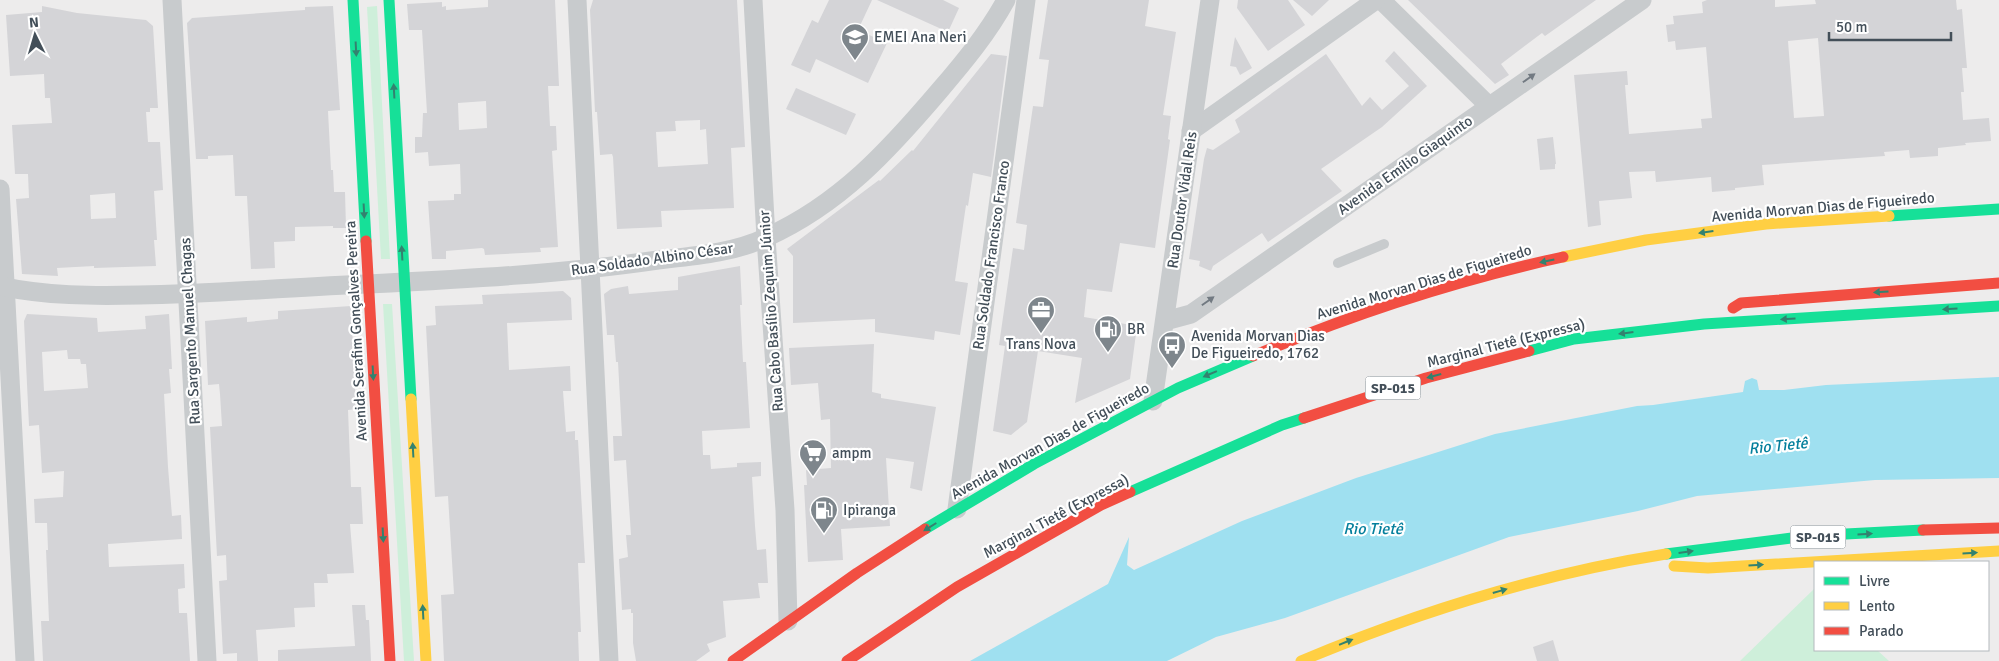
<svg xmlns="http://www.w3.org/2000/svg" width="1999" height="661" viewBox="0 0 1999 661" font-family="Signika,sans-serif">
	<rect width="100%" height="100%" fill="#edecec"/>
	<g fill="#ceefda">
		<path d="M377 6 390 259H381L367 7Z"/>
		<path d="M383 304H392L414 661H404Z"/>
		<path d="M1814 589 1815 591V650H1877L1889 661H1740Z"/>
	</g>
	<path fill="#9fe0f0" d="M1999 377V478L1875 480 1697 496 1638 511 1509 537 1285 618 1216 637 1167 661H970L1108 584 1129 537 1127 565 1134 570 1242 521 1356 478 1495 434 1637 406 1653 405 1743 392 1745 381 1752 378 1757 380 1759 390H1784L1826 385Z"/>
	<g fill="#d4d4d7" fill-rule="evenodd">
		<path d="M488 0H555L559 86H548L550 126H556L557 150 552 151 558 247 540 248 541 252 485 255 484 249 482 248 446 251V259H432L428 201 454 200V194H461L460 164 429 166 428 152 415 153V137H422L423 113H427L422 30H409L407 4 442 2V7L446 6V10L488 7ZM486 101 487 128 459 130 458 103Z"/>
		<path d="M593 0H737L745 147 731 148 734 208 661 211 662 227 617 229 613 157 612 154 600 155 597 112H595L590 10ZM700 120V130L706 129 708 164 658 167 656 132 676 131 675 121Z"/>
		<path d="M829 0H872L858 30 887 43 868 83 816 59 810 73 791 65 812 20 818 23Z"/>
		<path d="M877 0H943L959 8 948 32Z"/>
		<path d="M1048 0H1149L1145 26 1176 32 1163 115 1171 116 1168 139 1170 140 1155 248 1120 243 1112 292 1087 289 1084 317 1137 326 1130 379 1075 403 1082 358 1038 351 1027 422 1011 435 993 431 1005 346 999 345 1013 248 1024 250 1027 225 1016 223 1033 106 1043 107 1049 60 1039 59Z"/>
		<path d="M1238 0H1288L1305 25 1268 51 1237 8Z"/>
		<path d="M1293 0H1329L1312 16Z"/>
		<path d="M1408 0H1596L1545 36 1542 33 1501 64 1509 75 1495 84Z"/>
		<path d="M1707 0H1775V7L1816 4 1815 0H1956L1957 10 1962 9 1967 68H1962L1964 92H1961L1963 120 1989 118 1991 141 1965 143 1966 145 1938 148V156L1910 158 1909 150 1884 152 1885 156 1762 165 1764 185 1735 188V190L1712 192 1711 177 1656 182 1655 171 1629 172 1632 198 1599 201 1601 225 1588 227 1574 75 1627 71 1628 85H1625L1629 134 1702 128 1701 119 1712 118 1706 47 1676 50 1675 41 1668 42 1666 25 1674 24 1673 16 1703 13 1702 2ZM1818 38 1824 116 1794 118 1788 41Z"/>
		<path d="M42 6 77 13 146 20 153 26 158 108H150V112H146L148 142H160L163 190 154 191 157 240H154L156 266 94 268V266L57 268 58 276 22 274 16 199 29 198 28 174H15L12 125 52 123 50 98H45L44 74 10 76 6 15 42 12ZM115 193 116 218 91 219 90 195Z"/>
		<path d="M333 6 340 110 328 111 331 170H333L334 192H345L346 228H333V226L295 227V241L274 242 275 268 251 269 247 196H235L233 155 208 156V159H196L187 23 192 18 305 10V7Z"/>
		<path d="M1235 37 1252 68 1240 75 1236 67 1230 66Z"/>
		<path d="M1394 51 1427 86 1382 127 1321 169 1342 191 1268 242 1262 233 1213 266 1211 271 1199 266 1200 261 1189 259 1204 159 1207 148 1213 150 1240 132 1235 120 1326 54 1362 106 1370 97 1382 110 1409 86 1385 61Z"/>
		<path d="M991 54 1007 56 991 177 973 173 968 206 966 205 955 281 968 283 960 335 935 331 934 340 875 332V319L793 323V256L787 249 879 180 880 181 912 150 913 151Z"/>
		<path d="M796 88 856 114 846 135 786 109Z"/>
		<path d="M1553 137 1556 164H1555V169L1540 170 1537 139Z"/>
		<path d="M740 266 742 305H740L743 362H746L750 428 702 431 703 455H710L711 469 737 467V463L761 462V476L752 477 755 526 757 550 766 549 768 583H758L760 598 723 601 726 637 707 644 710 651 696 661H636L633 643V613H631V609L622 610 619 559 628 557 626 535H631L626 460 614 461 613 436H622L618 362H616L614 335H607L604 294 611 289 628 286 629 294 678 290V277Z"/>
		<path d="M563 291 571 298 572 320 507 323 509 370 570 366 571 391H563L566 432 575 431V440H578L585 563H578L581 632H578L579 661H444L441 595 454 594 448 496 435 497 426 326 436 325 435 306 483 304 482 295Z"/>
		<path d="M351 306 356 409 348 410 351 487H361L363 524H350L354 573 327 574 328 583H314L315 607 294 608 295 627 256 630 258 661H237V653L223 654 219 581 227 580 226 555 217 556 210 427 222 426 220 394 219 384 208 385 205 321 247 317V322L278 319V311Z"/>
		<path d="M27 314 97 318 98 332 146 329 145 316 169 314 172 369H169L171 393 164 394 168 467 172 516 181 515 182 539 108 544 109 567 184 564 185 588 178 589 179 613H187L190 661H43L41 621H49L46 550H48L47 523H35L34 499 63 497 64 471 42 473 39 425 29 426 24 321ZM67 350 68 359H80L81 364H86L88 388 44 391 42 352Z"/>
		<path d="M874 344 872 392 881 394V398L936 407 922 491 910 488 914 462 886 458 890 526 841 529 843 560 808 562 804 485H807L806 470 831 468 830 419 821 420 818 383 791 385 789 348Z"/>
		<path d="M352 605H365L366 620H369L371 661H278V650L355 646Z"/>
		<path d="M1553 640 1559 661H1537L1533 647Z"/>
	</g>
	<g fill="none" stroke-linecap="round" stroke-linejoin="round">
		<path stroke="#c8cbcd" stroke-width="10" d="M1338 263 1384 244"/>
		<g stroke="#c8cbcd" stroke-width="19">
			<path d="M172 0 207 661"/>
			<path d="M577 0 609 661"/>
			<path d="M753 0 766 238 785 510 788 621"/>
			<path d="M1381 0 1489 106"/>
			<path d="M1191 131 1376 0"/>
			<path d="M0 189 25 661"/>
			<path d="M0 286C46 296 93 296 139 295 216 294 292 287 368 284 465 279 562 274 658 260 694 256 734 253 767 237 840 204 889 150 940 90 964 62 988 33 1006 0"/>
			<path d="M1165 321 1191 314 1642 0"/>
			<path d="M1153 401 1210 0"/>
			<path d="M957 509 1026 0"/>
		</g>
		<g stroke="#16e098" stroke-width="11">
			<path d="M353 0 366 241"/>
			<path d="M389 0 411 399"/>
			<path d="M1889 216 1999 209"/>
			<path d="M1529 351 1574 339 1704 324 1999 306"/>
			<path d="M1130 492 1282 425 1304 418"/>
			<path d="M925 529 1034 464 1178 388 1253 356"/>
			<path d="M1666 554 1807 536 1923 530"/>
		</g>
		<g stroke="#ffcf43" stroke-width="11">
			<path d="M1563 257 1646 240 1766 224 1889 216"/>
			<path d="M411 399 426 661"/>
			<path d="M1674 566 1708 568 1999 551"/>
			<path d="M1301 661C1418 612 1540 574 1666 554"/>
		</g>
		<g stroke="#f24e42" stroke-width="11">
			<path d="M366 241 390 661"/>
			<path d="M1733 308 1741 303 1999 283"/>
			<path d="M1253 356C1353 314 1457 280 1563 257"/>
			<path d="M1304 418 1426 378 1529 351"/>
			<path d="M1923 530 1999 528"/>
			<path d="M733 661 857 573 925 529"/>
			<path d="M847 661 957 587 1101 505 1130 492"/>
		</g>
	</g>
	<defs><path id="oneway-solid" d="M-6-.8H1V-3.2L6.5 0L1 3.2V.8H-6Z" transform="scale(1.25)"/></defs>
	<g fill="#33826f">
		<use href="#oneway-solid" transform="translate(356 49) rotate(87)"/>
		<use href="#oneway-solid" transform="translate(394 91) rotate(-93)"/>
		<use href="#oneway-solid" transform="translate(364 211) rotate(87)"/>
		<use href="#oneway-solid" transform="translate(1706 232) rotate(172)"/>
		<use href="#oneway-solid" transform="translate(402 253) rotate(-93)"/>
		<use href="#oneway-solid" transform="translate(1547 261) rotate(168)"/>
		<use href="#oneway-solid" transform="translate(1881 292) rotate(176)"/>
		<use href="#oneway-solid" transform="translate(1950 309) rotate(177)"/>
		<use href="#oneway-solid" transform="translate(1788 319) rotate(177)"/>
		<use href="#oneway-solid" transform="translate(1626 333) rotate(173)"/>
		<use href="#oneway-solid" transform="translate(373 373) rotate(87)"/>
		<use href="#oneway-solid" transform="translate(1210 374) rotate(157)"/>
		<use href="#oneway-solid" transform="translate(1434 376) rotate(165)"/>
		<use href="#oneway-solid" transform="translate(413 450) rotate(-93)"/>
		<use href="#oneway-solid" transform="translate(930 527) rotate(148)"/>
		<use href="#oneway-solid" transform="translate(1865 534) rotate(-3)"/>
		<use href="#oneway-solid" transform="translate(383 535) rotate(87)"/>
		<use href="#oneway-solid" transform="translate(1686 552) rotate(-8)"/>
		<use href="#oneway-solid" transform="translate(1970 553) rotate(-3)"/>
		<use href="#oneway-solid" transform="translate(1756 565) rotate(-3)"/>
		<use href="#oneway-solid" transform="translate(1500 591) rotate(-16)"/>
		<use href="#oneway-solid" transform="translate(423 612) rotate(-93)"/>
		<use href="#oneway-solid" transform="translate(1346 642) rotate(-22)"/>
	</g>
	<g fill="#727a82">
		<use href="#oneway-solid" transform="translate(1529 78) rotate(-35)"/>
		<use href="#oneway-solid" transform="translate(1208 301) rotate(-35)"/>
	</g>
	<defs>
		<g id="school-pin" transform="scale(1.4375)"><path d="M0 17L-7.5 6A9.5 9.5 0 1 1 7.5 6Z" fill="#7e868c" stroke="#fff"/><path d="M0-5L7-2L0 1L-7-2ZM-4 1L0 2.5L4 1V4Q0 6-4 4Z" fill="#fff"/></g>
		<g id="office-pin" transform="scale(1.4375)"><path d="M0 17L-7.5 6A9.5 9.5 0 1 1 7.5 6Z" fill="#7e868c" stroke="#fff"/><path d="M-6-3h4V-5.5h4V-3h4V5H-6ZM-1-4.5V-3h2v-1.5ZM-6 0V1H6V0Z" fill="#fff"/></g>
		<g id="fuel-pin" transform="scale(1.4375)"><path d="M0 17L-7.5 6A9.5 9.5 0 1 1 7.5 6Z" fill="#7e868c" stroke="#fff"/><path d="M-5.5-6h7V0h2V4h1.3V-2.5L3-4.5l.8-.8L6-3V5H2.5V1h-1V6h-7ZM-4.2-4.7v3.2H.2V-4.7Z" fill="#fff"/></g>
		<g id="bus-pin" transform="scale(1.4375)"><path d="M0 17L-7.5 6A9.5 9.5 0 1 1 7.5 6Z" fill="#7e868c" stroke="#fff"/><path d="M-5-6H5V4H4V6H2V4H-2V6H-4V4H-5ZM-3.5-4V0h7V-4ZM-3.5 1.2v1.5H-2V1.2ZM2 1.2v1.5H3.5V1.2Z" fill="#fff"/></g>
		<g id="supermarket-pin" transform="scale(1.4375)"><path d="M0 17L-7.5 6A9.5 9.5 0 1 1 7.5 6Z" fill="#7e868c" stroke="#fff"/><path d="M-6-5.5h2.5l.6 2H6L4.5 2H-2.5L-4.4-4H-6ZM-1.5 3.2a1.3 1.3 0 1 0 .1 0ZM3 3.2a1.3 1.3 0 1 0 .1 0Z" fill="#fff"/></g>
	</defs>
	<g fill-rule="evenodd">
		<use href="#school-pin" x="855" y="37"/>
		<use href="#office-pin" x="1041" y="310"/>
		<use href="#fuel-pin" x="1108" y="329"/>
		<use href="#bus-pin" x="1172" y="345"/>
		<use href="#supermarket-pin" x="813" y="453"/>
		<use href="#fuel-pin" x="824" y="510"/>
	</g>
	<g text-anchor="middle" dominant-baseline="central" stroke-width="4.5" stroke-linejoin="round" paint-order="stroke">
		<g fill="#fff" stroke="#7b848b" stroke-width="1">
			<rect x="1365.5" y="376.5" width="55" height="23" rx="4"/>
			<rect x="1790.5" y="525.5" width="55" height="23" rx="4"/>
		</g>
		<g font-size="14" font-weight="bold" fill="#434f59">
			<text x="1393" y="388">SP-015</text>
			<text x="1818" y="537">SP-015</text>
		</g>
		<g font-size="15" fill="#434f59" stroke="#fff" text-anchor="start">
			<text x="874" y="37">EMEI Ana Neri</text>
			<text x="1127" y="329">BR</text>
			<text x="1191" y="336">Avenida Morvan Dias<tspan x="1191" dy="17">De Figueiredo, 1762</tspan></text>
			<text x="1041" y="344" text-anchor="middle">Trans Nova</text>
			<text x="832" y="453">ampm</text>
			<text x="843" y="510">Ipiranga</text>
		</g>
		<g font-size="15" fill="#434f59" stroke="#fff">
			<text transform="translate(1405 165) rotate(-35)">Avenida Emílio Giaquinto</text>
			<text transform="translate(1182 200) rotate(-82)">Rua Doutor Vidal Reis</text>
			<text transform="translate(1823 207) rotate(-5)">Avenida Morvan Dias de Figueiredo</text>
			<text transform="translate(991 255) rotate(-82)">Rua Soldado Francisco Franco</text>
			<text transform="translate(652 259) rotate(-8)">Rua Soldado Albino César</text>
			<text transform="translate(1424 282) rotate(-17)">Avenida Morvan Dias de Figueiredo</text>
			<text transform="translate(771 311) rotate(-94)">Rua Cabo Basílio Zequim Júnior</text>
			<text transform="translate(190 331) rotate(-93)">Rua Sargento Manuel Chagas</text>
			<text transform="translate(356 331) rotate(-93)">Avenida Serafim Gonçalves Pereira</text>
			<text transform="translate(1506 343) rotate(-14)">Marginal Tietê (Expressa)</text>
			<text transform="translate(1050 441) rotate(-29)">Avenida Morvan Dias de Figueiredo</text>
			<text transform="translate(1056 516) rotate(-28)">Marginal Tietê (Expressa)</text>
		</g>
		<g font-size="16" font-style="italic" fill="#047f9c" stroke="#fff">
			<text transform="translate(1778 446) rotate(-6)">Rio Tietê</text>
			<text x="1373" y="529">Rio Tietê</text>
		</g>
	</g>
	<rect x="1814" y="561" width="175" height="90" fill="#ffffff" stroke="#b4b9bd"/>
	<rect x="1824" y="577" width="25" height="8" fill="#16e098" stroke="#b4b9bd"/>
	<text x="1859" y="586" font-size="15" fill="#434f59">Livre</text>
	<rect x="1824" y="602" width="25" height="8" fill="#ffcf43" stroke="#b4b9bd"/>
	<text x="1859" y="611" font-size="15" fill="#434f59">Lento</text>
	<rect x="1824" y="627" width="25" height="8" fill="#f24e42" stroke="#b4b9bd"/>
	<text x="1859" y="636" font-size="15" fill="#434f59">Parado</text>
	<g transform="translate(35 35) rotate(355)" stroke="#ffffff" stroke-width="4" paint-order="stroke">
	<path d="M0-4L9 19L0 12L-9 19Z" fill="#434f59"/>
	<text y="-8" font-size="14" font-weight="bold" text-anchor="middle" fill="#434f59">N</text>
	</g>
	<path d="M1829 32v8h122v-8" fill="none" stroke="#434f59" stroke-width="2.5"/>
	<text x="1836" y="32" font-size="15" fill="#434f59" stroke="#ffffff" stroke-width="4" paint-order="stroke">50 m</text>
</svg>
